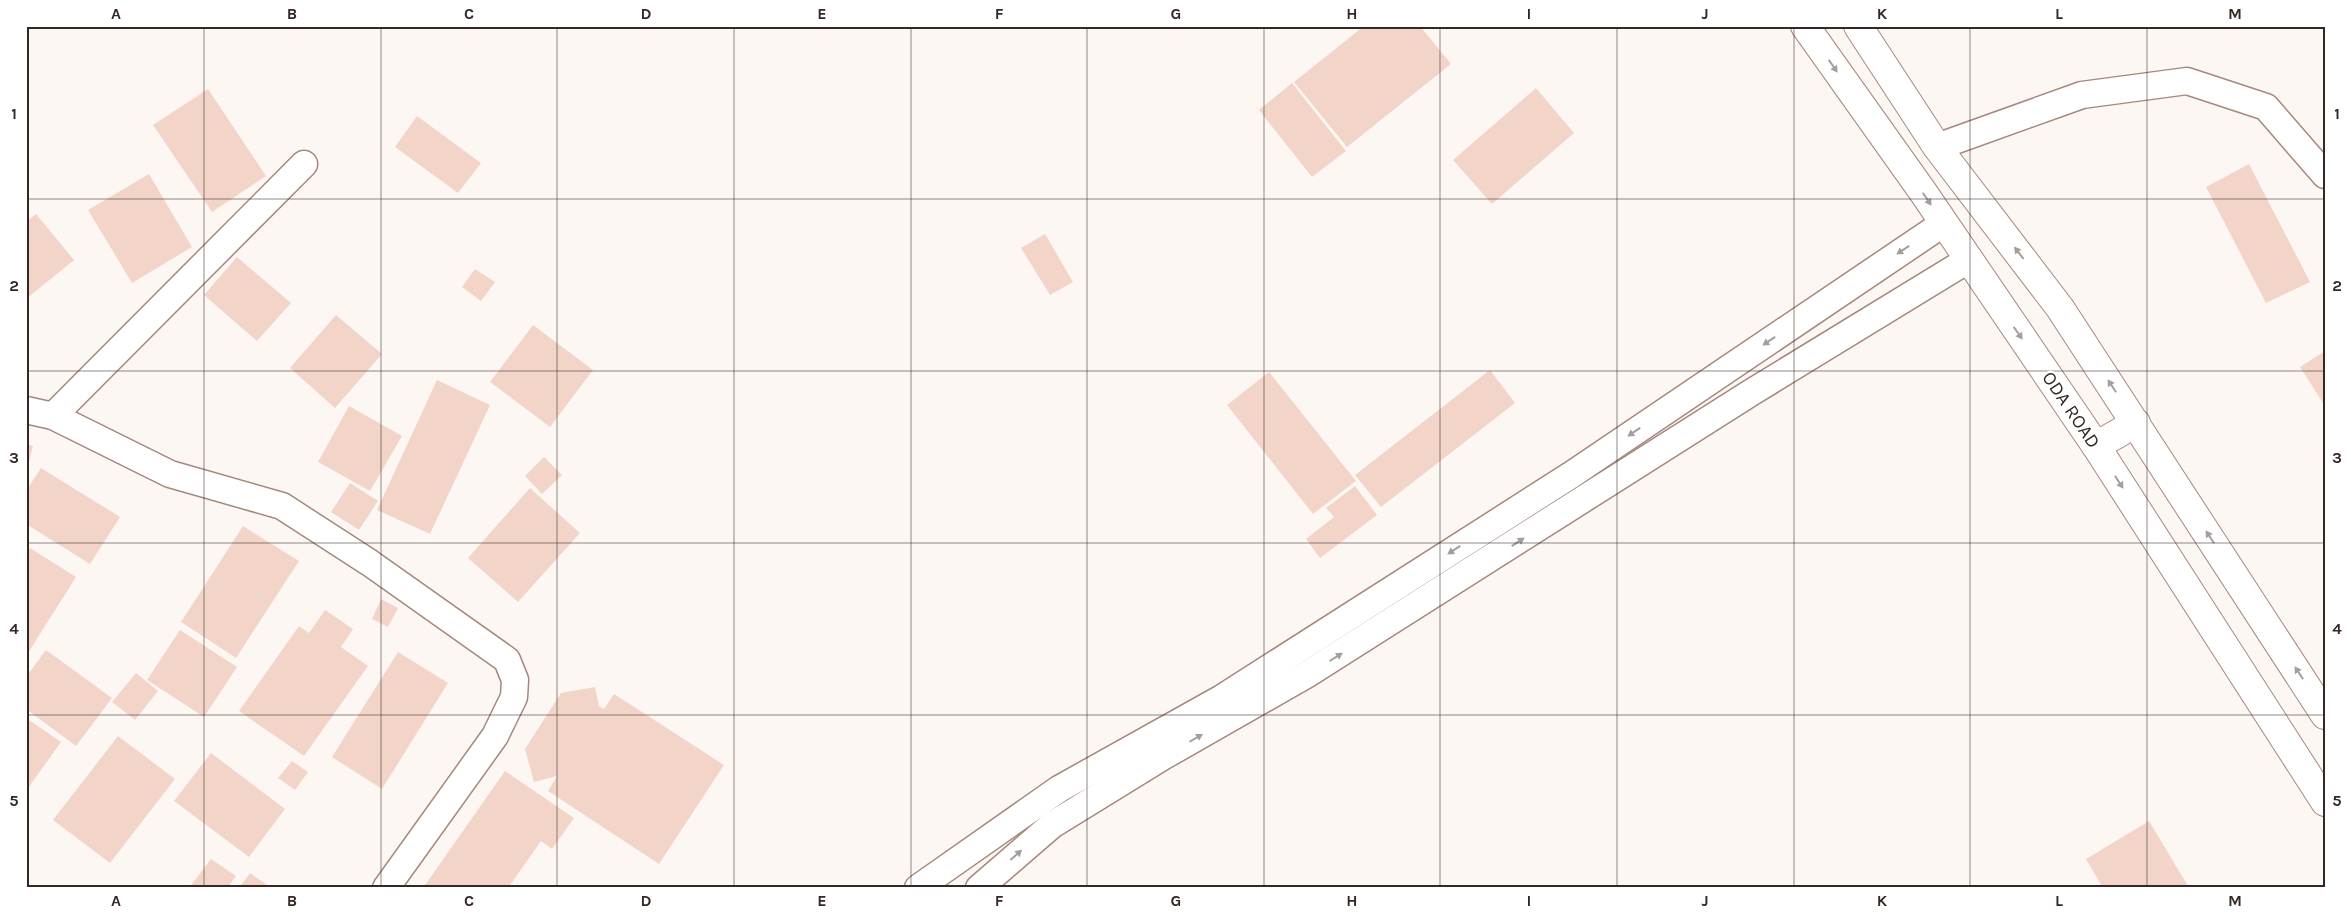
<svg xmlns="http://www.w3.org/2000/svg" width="2351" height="914" viewBox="0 0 2351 914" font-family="Karla,sans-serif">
	<rect width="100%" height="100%" fill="#fdf7f4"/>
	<g fill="#f3d4c8">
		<path d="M1364 26H1420L1451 64 1347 147 1294 82Z"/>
		<path d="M1292 83 1346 151 1312 177 1259 110Z"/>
		<path d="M1536 88 1574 133 1492 204 1453 160Z"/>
		<path d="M208 89 266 176 212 212 153 125Z"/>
		<path d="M417 116 481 163 458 193 395 147Z"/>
		<path d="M2249 164 2310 282 2266 303 2206 187Z"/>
		<path d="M149 174 192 247 132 283 88 210Z"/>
		<path d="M36 214 74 260 26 299V222Z"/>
		<path d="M1045 234 1073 282 1050 295 1021 248Z"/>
		<path d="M237 257 291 303 257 341 204 295Z"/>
		<path d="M475 269 495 282 481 301 462 287Z"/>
		<path d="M336 315 382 354 335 408 290 368Z"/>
		<path d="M533 325 593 370 550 427 490 382Z"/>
		<path d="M2325 351V406L2300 367Z"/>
		<path d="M1490 370 1515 403 1381 507 1355 475Z"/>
		<path d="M1269 372 1356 481 1313 514 1227 405Z"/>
		<path d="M437 380 490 405 430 534 377 510Z"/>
		<path d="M349 406 402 436 370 491 318 462Z"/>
		<path d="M26 444 33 446 28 465 26 464Z"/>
		<path d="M544 457 562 475 542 494 525 476Z"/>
		<path d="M41 468 120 517 90 564 26 524V491Z"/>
		<path d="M350 483 378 501 359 530 331 512Z"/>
		<path d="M1355 486 1377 515 1320 558 1306 539 1334 517 1326 508Z"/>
		<path d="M530 488 580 533 518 602 468 558Z"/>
		<path d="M243 526 299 561 236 658 181 622Z"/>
		<path d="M30 548 76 577 26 656V553Z"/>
		<path d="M381 599 398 608 388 627 372 619Z"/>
		<path d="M325 610 353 629 341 647 368 666 304 756 239 711 299 626 309 633Z"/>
		<path d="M180 630 237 667 204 717 147 680Z"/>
		<path d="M46 650 112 698 76 746 26 709V677Z"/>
		<path d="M398 652 448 683 382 789 332 757Z"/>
		<path d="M136 673 158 691 135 720 112 702Z"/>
		<path d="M595 687 599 706 604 709 614 694 724 765 659 864 548 791 557 776 534 782 525 749 561 693Z"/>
		<path d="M26 718 61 742 26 791Z"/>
		<path d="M118 736 175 779 110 863 53 820Z"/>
		<path d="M211 753 285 809 249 857 174 801Z"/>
		<path d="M292 761 308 772 295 790 278 778Z"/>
		<path d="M505 771 574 818 552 849 541 841 508 888H423Z"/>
		<path d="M2149 821 2188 886 2103 888 2086 859Z"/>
		<path d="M211 859 236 876 227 888H189Z"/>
		<path d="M250 873 271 888H239Z"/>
	</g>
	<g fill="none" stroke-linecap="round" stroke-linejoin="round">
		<g stroke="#a5887d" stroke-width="29">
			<g id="street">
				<path d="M1937 147 2082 95 2187 81 2266 107 2325 175"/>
				<path d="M26 410 53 416 170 474 282 506 370 563 507 660 515 680 514 697 495 736 386 888"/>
				<path d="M53 416 304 164"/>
				<path d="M918 888 1059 789 1222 698 1571 475 1944 223"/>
				<path d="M979 888 1052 825 1164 756 1306 675 1752 392 1968 260"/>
			</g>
		</g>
		<g stroke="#a5887d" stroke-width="30">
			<g id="secondary">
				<path d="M1805 26 1923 192 2096 446 2325 802"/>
				<path d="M1858 26 1937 147 2060 308 2325 715"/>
				<path d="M2096 446 2136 423"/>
			</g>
		</g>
		<use href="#street" stroke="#fff" stroke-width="26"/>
		<use href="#secondary" stroke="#fff" stroke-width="28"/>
	</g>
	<defs><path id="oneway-solid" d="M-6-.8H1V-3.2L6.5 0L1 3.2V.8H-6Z" transform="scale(1.25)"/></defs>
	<g fill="#a49e9c">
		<use href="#oneway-solid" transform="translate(1833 66) rotate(55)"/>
		<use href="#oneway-solid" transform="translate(1927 199) rotate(56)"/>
		<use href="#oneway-solid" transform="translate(1903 250) rotate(146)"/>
		<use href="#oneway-solid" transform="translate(2019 253) rotate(-128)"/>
		<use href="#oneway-solid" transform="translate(2018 333) rotate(55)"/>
		<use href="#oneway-solid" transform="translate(1769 341) rotate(146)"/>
		<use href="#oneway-solid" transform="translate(2112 386) rotate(-123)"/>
		<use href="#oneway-solid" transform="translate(1634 432) rotate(146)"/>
		<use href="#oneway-solid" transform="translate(2119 482) rotate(57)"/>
		<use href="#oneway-solid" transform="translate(2210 537) rotate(-123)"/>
		<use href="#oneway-solid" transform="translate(1518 542) rotate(-33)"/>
		<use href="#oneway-solid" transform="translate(1454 550) rotate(147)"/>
		<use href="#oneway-solid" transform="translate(1336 657) rotate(-32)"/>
		<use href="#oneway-solid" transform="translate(2299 673) rotate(-123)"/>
		<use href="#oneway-solid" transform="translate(1196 738) rotate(-30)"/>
		<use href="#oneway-solid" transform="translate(1016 855) rotate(-41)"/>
	</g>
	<path fill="none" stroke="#342824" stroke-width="1" stroke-opacity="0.55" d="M204 26V888M381 26V888M557 26V888M734 26V888M911 26V888M1087 26V888M1264 26V888M1440 26V888M1617 26V888M1794 26V888M1970 26V888M2147 26V888M26 199H2325M26 371H2325M26 543H2325M26 715H2325"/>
	<g text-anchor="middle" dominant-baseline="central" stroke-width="4.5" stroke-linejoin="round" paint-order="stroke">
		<g font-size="19" fill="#342824" stroke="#fff">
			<text transform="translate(2071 410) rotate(56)">ODA ROAD</text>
		</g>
	</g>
	<rect width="2351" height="914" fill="none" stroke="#ffffff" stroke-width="55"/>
	<rect x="28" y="28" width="2296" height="858" fill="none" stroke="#342824" stroke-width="2"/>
	<g font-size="16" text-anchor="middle" font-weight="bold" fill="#342824">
		<text x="116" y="19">A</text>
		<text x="292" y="19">B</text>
		<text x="469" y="19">C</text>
		<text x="646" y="19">D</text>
		<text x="822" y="19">E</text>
		<text x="999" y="19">F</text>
		<text x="1176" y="19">G</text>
		<text x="1352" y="19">H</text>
		<text x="1529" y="19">I</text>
		<text x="1705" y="19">J</text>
		<text x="1882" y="19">K</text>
		<text x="2059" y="19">L</text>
		<text x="2235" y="19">M</text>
		<text x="14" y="119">1</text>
		<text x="2337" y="119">1</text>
		<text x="14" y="291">2</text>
		<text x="2337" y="291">2</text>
		<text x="14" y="463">3</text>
		<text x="2337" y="463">3</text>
		<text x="14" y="634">4</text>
		<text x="2337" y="634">4</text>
		<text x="14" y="806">5</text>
		<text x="2337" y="806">5</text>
		<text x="116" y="906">A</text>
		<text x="292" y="906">B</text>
		<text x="469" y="906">C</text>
		<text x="646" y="906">D</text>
		<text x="822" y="906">E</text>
		<text x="999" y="906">F</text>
		<text x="1176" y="906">G</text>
		<text x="1352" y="906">H</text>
		<text x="1529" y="906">I</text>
		<text x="1705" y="906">J</text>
		<text x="1882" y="906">K</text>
		<text x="2059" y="906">L</text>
		<text x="2235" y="906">M</text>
	</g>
</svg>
